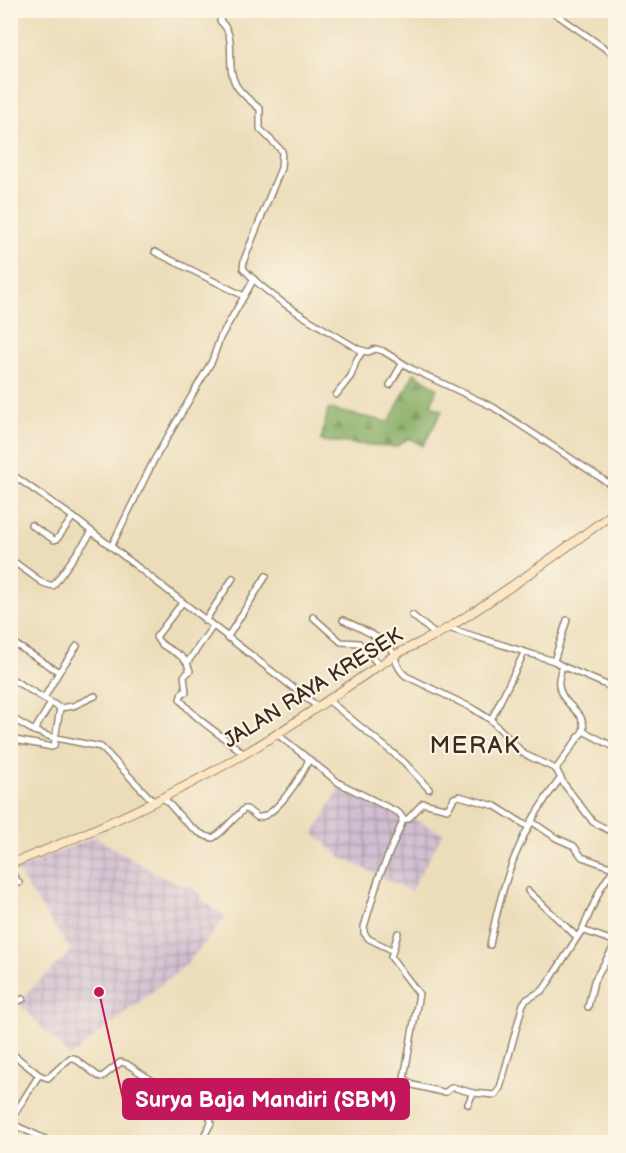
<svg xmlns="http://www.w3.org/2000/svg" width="626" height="1153" viewBox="0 0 626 1153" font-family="'Balsamiq Sans',sans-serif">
	<defs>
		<pattern id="industrial-grid" width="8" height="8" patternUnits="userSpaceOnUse" patternTransform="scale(1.5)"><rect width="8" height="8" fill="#cfbdd0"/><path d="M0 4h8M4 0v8" fill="none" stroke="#a99aa8"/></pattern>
		<pattern id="forest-firs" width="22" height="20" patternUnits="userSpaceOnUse" patternTransform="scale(1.5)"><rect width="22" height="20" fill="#84ab62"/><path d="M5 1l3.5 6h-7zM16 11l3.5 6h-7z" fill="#6d8b50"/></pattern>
	</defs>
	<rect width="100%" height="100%" fill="#fcf5e5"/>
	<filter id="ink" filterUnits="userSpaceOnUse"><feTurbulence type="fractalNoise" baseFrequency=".0167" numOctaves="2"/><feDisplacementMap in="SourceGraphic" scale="12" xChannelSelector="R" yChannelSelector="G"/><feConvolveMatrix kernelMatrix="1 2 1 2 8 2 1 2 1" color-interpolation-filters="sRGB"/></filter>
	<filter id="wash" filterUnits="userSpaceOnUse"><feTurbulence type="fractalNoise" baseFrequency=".008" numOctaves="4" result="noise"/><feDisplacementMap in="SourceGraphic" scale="24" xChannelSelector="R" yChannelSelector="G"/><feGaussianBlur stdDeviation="1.35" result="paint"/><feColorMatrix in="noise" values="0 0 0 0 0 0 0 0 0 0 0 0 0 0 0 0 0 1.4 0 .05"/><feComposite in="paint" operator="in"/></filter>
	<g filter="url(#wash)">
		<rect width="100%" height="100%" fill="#ecddba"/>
		<g fill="url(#industrial-grid)">
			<path d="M341 785 443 833 411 891 342 858 314 834Z"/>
			<path d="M95 837 161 876 181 885 192 886 206 903 226 917 187 964 70 1057 18 1002 71 951 16 870Z"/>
		</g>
		<path fill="url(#forest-firs)" stroke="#606a40" stroke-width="1.5" d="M414 373 437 388 431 405 442 411 423 446 409 438 396 447 321 441 328 409 389 422Z"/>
	</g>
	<g filter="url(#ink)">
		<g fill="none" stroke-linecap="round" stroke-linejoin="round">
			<g stroke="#94846c" stroke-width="8">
				<g id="minor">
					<path d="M223 10 220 21C239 37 224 64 236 85 241 94 252 102 260 109V129L282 151 281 168 244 260 243 268C270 300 322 327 358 349L368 352 376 349 383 351 412 369 493 407 616 488"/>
					<path d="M550 10 616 56"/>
					<path d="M155 252 244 296"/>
					<path d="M390 385 402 364"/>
					<path d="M336 395 351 376 357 359 363 351"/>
					<path d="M10 473 73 517 318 707"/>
					<path d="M31 525 54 540 57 539 73 517"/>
					<path d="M111 547 154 460 212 361 220 338 254 279"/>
					<path d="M10 559 43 583 53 586 92 532"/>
					<path d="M182 603 156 637C162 650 179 650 187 663"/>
					<path d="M412 615 436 635"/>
					<path d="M313 617 341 642 359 643 380 666"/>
					<path d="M343 620C356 626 386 639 392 651 397 661 397 669 406 676L472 708 491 720 524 754 556 769"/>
					<path d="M205 621 233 578"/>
					<path d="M213 626 187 663 190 671 184 676 186 692 182 693 180 699C197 722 223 735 244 754"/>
					<path d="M448 628 554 661 562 666 616 689"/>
					<path d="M227 638 266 576"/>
					<path d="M10 641 59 672 44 698"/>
					<path d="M554 661 567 620"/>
					<path d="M562 666C560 674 557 683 560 690 564 706 588 714 583 731L556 769 564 784 593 822 616 834"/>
					<path d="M59 672 77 646"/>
					<path d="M10 678 60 708 54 746 52 747 10 739"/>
					<path d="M329 701 404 762 429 789"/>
					<path d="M60 708 73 706 95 696"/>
					<path d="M10 717 34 731 51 737 101 747 154 802"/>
					<path d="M491 720 524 653"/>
					<path d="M34 731 51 703"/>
					<path d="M583 731 616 748"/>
					<path d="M277 734 339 783 399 813 402 817V823L379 877 364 927V933L369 939 392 950"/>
					<path d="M163 797C176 811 193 835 213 838L220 833 244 809H247L257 817C274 820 303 774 309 759"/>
					<path d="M402 820 408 819 423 803 448 809 454 798 459 796 495 806 527 826"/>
					<path d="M531 821 556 838 574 846 582 857 613 868"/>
					<path d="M10 871 19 883"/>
					<path d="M528 891 577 937"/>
					<path d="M582 930 616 942"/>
					<path d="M398 933 391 957 419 994 404 1078 413 1085 442 1092H446L452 1087 473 1093 495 1095 500 1088 523 1004 526 1000 543 990 552 977 582 930 601 888 616 865"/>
					<path d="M490 945C502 882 520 829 560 779"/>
					<path d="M12 1004 23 999"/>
					<path d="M588 1007 594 981 616 943"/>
					<path d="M10 1052 39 1075 48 1078 70 1058H74L98 1076 102 1077 121 1062 127 1064 194 1108 210 1116 211 1123 204 1136 210 1142"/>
					<path d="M468 1104 473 1093"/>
					<path d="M10 1121 39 1075"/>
					<path d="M10 1123 45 1139"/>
				</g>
			</g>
			<g stroke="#94846c" stroke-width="10">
				<path id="secondary" d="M10 864C91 833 170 797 244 754 295 725 342 689 392 657 410 646 430 639 448 628 506 592 561 552 616 511"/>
			</g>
			<use href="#minor" stroke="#fff" stroke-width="5"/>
			<use href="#secondary" stroke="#fce6c4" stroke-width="8"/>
		</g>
	</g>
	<g text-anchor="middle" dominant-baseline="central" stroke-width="4.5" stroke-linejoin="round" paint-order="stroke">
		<g font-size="21" fill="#3b2a1e" stroke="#fcf5e5">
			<text transform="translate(313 688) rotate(-32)">JALAN RAYA KRESEK</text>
		</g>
		<g font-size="24" letter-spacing="1.5" fill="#3b2a1e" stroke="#fcf5e5">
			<text x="475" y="745">MERAK</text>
		</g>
	</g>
	<path fill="none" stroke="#c2185b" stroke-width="2" d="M99 992L123 1099"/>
	<circle fill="#c2185b" stroke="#fcf5e5" stroke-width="2" cx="99" cy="992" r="6"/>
	<rect fill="#c2185b" stroke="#c2185b" stroke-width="2" x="123" y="1079" width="286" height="40" rx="6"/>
	<g font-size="22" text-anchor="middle" font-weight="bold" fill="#fff">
		<text x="266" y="1107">Surya Baja Mandiri (SBM)</text>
	</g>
	<rect width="626" height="1153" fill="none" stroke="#fcf5e5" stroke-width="36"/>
</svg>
